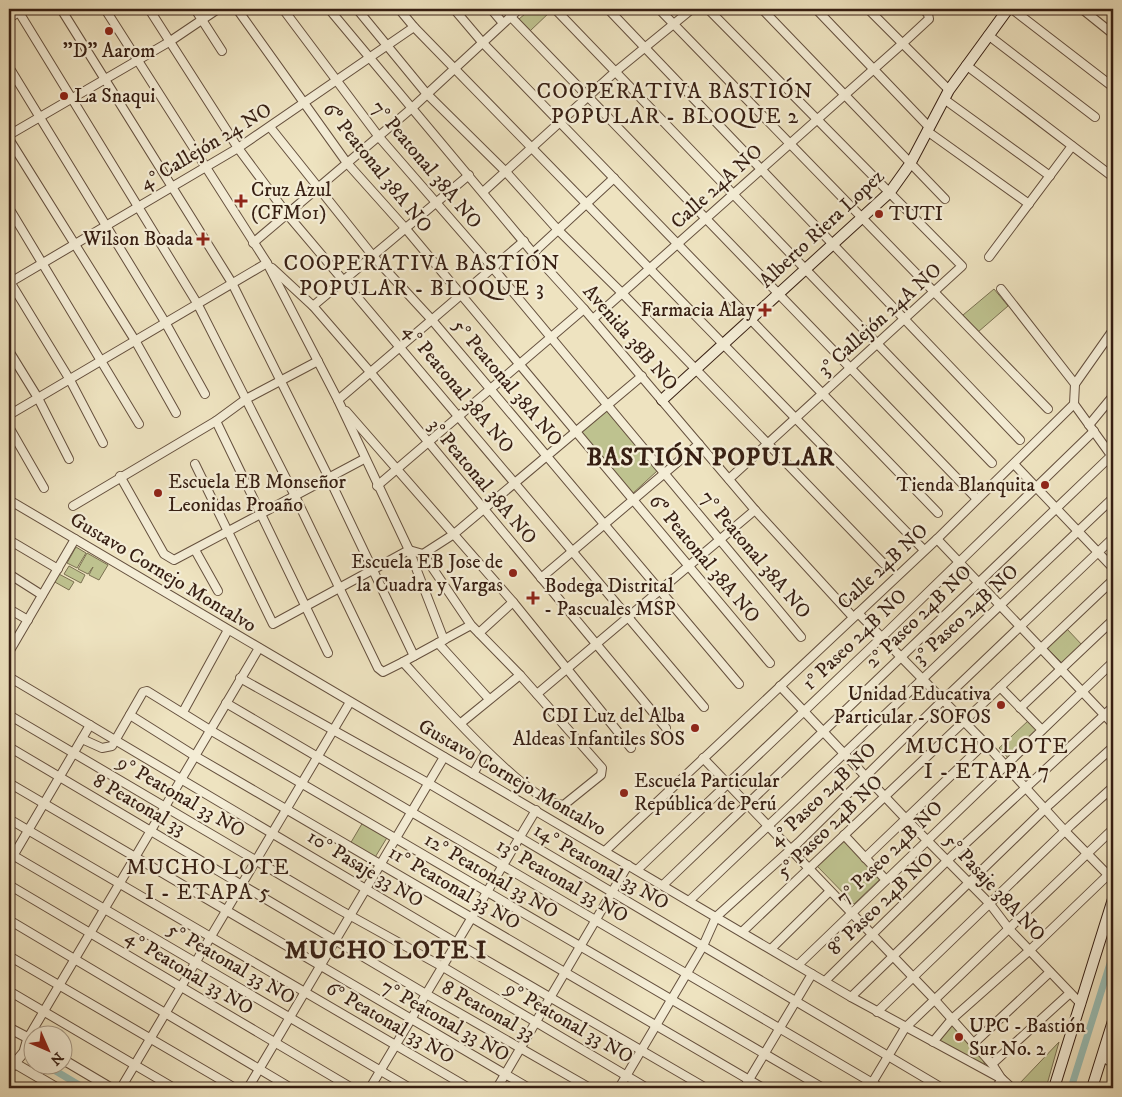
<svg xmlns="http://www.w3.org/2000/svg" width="1122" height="1097" viewBox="0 0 1122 1097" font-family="'IM FELL DW Pica',serif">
	<rect width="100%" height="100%" fill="#eee3c0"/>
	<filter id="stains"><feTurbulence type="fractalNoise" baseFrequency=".004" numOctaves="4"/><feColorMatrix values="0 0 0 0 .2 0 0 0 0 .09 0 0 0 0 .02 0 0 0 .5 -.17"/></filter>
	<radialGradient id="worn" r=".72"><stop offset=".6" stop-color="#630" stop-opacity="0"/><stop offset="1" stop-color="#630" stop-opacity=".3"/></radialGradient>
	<g fill="#bec28f" stroke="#7a7051">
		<path d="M531 9H549L551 11 530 31 519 19Z"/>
		<path d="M994 289 1008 306 978 332 963 315Z"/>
		<path d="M607 409 657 471 631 495 578 433Z"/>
		<path d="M76 547 86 553 77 568 67 563Z"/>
		<path d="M87 553 108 565 99 580 89 575 93 567 88 574 78 569Z"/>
		<path d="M69 566 85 575 81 583 64 574Z"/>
		<path d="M57 573 74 582 69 590 53 581Z"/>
		<path d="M1067 629 1083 646 1063 664 1047 648Z"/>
		<path d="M1029 720 1038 730 1009 759 999 748Z"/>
		<path d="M363 822 388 836 374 859 350 844Z"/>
		<path d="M844 840 880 879 854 904 817 866Z"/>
		<path d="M951 1023 958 1031 954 1036 960 1043 964 1038 983 1060 986 1067 938 1040Z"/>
		<path d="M1059 1042 1046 1088H1026L1019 1084Z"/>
	</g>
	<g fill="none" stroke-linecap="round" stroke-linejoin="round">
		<g stroke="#99beb5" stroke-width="7">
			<path d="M44 1064 84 1088"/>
			<path d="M1071 1088 1113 954"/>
		</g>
		<g stroke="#65503e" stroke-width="10">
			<g id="minor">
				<path d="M17 9 197 303 295 496 378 668 383 672 403 662"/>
				<path d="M61 9 232 283 329 478 414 656"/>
				<path d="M105 9 267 263 338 400 409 550 444 640"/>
				<path d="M149 9 238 148 287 214 704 707"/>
				<path d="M195 9 222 51"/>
				<path d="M237 9 347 163 406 229 770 663"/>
				<path d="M283 9 379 137 493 268 801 637"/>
				<path d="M329 9 533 253 584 309 755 510 853 617"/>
				<path d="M357 9 426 93 506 172 558 230 622 293 884 564"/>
				<path d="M399 9 414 27 924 550"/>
				<path d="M454 9 482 42 938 513"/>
				<path d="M491 9 502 22"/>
				<path d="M555 9 992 463"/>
				<path d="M608 9 1020 440"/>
				<path d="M659 9 1048 409"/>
				<path d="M708 9 962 266 729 479"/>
				<path d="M762 9 945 199"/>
				<path d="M816 9 929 127"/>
				<path d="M868 9 949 90"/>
				<path d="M1012 9 1113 87"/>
				<path d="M1082 9 1113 34"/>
				<path d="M510 16 977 499"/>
				<path d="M9 18 24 9"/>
				<path d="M988 35 1095 117"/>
				<path d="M966 65 1113 177"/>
				<path d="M9 67 165 322 205 394"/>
				<path d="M944 99 1050 176"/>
				<path d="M270 127 373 256 432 320 739 684"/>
				<path d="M927 131 1029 204"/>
				<path d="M9 135 169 42 218 9"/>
				<path d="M9 139 136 342 176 413"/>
				<path d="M483 192 615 72 692 9"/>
				<path d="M9 208 139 424"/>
				<path d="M253 243 412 108 519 9"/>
				<path d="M533 253 614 178"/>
				<path d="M989 257 1072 146"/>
				<path d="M272 268 313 306 371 373 666 728"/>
				<path d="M9 280 70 380 103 443"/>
				<path d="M9 283 238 148 414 27"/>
				<path d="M1001 289 1075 384"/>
				<path d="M313 306 469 175"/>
				<path d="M593 319 902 44 929 19 928 14 923 9"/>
				<path d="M9 351 38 398 69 459"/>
				<path d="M338 400 524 241"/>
				<path d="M1074 404 1113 458"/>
				<path d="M346 411 513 602 631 748"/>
				<path d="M9 415 267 263"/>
				<path d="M216 421 328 653"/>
				<path d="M1089 425 1113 396"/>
				<path d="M9 427 44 488"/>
				<path d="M195 464 273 624 409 550"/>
				<path d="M1014 464 1113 568"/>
				<path d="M120 476 164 554 174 560 364 459"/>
				<path d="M377 486 584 309"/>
				<path d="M9 500 851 997 1002 1079 1012 1088"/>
				<path d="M73 506 216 421 246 399 318 361"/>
				<path d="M937 539 1113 724"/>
				<path d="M9 540 58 569"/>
				<path d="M195 550 218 591"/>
				<path d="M409 550 423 554 471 625 520 675 602 768 601 775 565 804C534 812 426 687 403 662L471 625"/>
				<path d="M423 554 454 534 642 376"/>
				<path d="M9 574 42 595"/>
				<path d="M541 578 699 444"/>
				<path d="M9 609 28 620"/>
				<path d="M858 613 985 743 1065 831 1113 880"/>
				<path d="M479 633 513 602"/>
				<path d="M438 643 489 699"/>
				<path d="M9 652 75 539"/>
				<path d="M9 677 460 945 706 1088"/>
				<path d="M240 678 428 783 942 1088"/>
				<path d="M780 686 906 819 990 904 1009 929 1081 1004"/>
				<path d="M1000 687 1042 730"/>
				<path d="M537 694 755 510"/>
				<path d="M226 703 881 1088"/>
				<path d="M1020 708 1113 620"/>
				<path d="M183 712 228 630"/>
				<path d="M9 715 340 910 443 967 647 1088"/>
				<path d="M130 715 195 756 763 1088"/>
				<path d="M461 723 520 675"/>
				<path d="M82 739 102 748 112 746 143 692 147 691 210 730 823 1088"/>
				<path d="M9 747 426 994 590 1088"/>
				<path d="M703 758 934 999 992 1064 1001 1078"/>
				<path d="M473 774 486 752"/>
				<path d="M9 783 529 1088"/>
				<path d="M9 819 469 1088"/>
				<path d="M844 835 886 880"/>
				<path d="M605 851 937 539 1074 404 1075 384 1113 330"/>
				<path d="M9 853 410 1088"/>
				<path d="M865 858 985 743"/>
				<path d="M9 863 90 725"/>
				<path d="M637 870 881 638 1094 431"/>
				<path d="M9 885 352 1088"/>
				<path d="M663 885 1113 454"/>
				<path d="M689 901 1113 498"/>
				<path d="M9 920 291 1088"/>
				<path d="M742 932 1113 580"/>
				<path d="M771 949 830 891"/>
				<path d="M9 956 235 1088"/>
				<path d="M798 965 1113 662"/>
				<path d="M825 981 952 856 1113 707"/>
				<path d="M9 991 174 1088"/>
				<path d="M851 997 1050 804 1113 747"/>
				<path d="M877 1012 1071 825 1113 787"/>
				<path d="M28 1038 259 648"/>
				<path d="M933 1042 952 1019 1030 950 1108 875"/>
				<path d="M974 1043 1050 972"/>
				<path d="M1102 1057 1113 1063"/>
				<path d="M992 1064 1070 993"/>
				<path d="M121 1088 350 702"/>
				<path d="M248 1088 444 757"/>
				<path d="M370 1088 536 810"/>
				<path d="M497 1088 628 865"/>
				<path d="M619 1088 703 946 716 917 798 843 943 700 1113 538"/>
				<path d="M744 1088 812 974"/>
				<path d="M869 1088 905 1028 1113 829"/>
				<path d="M996 1088 1002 1079"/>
			</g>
		</g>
		<g stroke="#65503e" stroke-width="11">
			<g id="tertiary">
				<path d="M9 1028 32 1040"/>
				<path d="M62 1059 111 1088"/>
				<path d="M9 1060 57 1088"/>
				<path d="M9 1070 24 1052 28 1038"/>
			</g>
		</g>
		<g stroke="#371f13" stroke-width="12">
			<g id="secondary">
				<path d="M662 400 890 192 910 164 949 90 1008 9"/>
				<path d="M1054 1088 1113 899"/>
				<path d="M1092 1088 1113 1021"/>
			</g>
		</g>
		<use href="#minor" stroke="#f4edd6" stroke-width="8"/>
		<use href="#tertiary" stroke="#f4edd6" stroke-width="9"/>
		<use href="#secondary" stroke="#f4edd6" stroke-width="10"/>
	</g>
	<g fill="#8f2418" stroke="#f4edd6" stroke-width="2">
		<circle cx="109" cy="31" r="5"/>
		<circle cx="64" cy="96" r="5"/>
		<path d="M238.5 193.5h5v5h5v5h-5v5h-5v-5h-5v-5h5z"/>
		<circle cx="879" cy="214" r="5"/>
		<path d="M200.5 231.5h5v5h5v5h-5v5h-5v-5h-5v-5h5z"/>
		<path d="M762.5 302.5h5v5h5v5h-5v5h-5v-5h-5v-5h5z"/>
		<circle cx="1045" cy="485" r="5"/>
		<circle cx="158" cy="493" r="5"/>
		<circle cx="513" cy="573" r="5"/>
		<path d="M530.5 590.5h5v5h5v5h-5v5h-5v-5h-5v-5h5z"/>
		<circle cx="1001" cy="705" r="5"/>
		<circle cx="695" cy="728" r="5"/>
		<circle cx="624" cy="793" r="5"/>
		<circle cx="959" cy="1037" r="5"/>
	</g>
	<g text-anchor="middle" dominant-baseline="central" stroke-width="4.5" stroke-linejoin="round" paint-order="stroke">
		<g font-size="20" fill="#371f13" stroke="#f4edd6" text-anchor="start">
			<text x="109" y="51" text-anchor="middle">"D" Aarom</text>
			<text x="74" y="96">La Snaqui</text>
			<text x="251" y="190">Cruz Azul<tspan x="251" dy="23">(CFM01)</tspan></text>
			<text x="889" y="214">TUTI</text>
			<text x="193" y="239" text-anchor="end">Wilson Boada</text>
			<text x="755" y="310" text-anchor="end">Farmacia Alay</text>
			<text x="168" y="482">Escuela EB Monseñor<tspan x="168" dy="23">Leonidas Proaño</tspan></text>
			<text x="1035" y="485" text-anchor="end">Tienda Blanquita</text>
			<text x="503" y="562" text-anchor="end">Escuela EB Jose de<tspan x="503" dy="23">la Cuadra y Vargas</tspan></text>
			<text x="544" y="586">Bodega Distrital<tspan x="544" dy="23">- Pascuales MSP</tspan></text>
			<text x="991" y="694" text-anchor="end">Unidad Educativa<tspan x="991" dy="23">Particular - SOFOS</tspan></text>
			<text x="685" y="716" text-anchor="end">CDI Luz del Alba<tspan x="685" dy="23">Aldeas Infantiles SOS</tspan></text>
			<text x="634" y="781">Escuela Particular<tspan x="634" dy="23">República de Perú</tspan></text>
			<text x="969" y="1026">UPC - Bastión<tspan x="969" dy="23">Sur No. 2</tspan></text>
		</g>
		<g font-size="20" fill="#371f13" stroke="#f4edd6">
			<text transform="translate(206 147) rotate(-31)">4° Callejón 24 NO</text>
			<text transform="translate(426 165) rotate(50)">7° Peatonal 38A NO</text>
			<text transform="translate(377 168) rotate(51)">6º Peatonal 38A NO</text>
			<text transform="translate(717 187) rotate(-42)">Calle 24A NO</text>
			<text transform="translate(822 229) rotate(-43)">Alberto Riera Lopez</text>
			<text transform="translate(880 320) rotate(-42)">3° Callejón 24A NO</text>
			<text transform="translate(630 338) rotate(49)">Avenida 38B NO</text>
			<text transform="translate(507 383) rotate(50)">5° Peatonal 38A NO</text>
			<text transform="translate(458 389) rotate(50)">4° Peatonal 38A NO</text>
			<text transform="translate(482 482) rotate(50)">3° Peatonal 38A NO</text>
			<text transform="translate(755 555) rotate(50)">7° Peatonal 38A NO</text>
			<text transform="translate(704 559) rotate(50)">6º Peatonal 38A NO</text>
			<text transform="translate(883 567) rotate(-43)">Calle 24B NO</text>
			<text transform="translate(163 573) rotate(31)">Gustavo Cornejo Montalvo</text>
			<text transform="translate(966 615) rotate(-43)">3° Paseo 24B NO</text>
			<text transform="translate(919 617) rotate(-44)">2° Paseo 24B NO</text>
			<text transform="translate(855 640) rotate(-44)">1° Paseo 24B NO</text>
			<text transform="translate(512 778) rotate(30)">Gustavo Cornejo Montalvo</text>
			<text transform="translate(823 795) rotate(-44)">4° Paseo 24B NO</text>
			<text transform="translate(181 797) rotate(30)">9° Peatonal 33 NO</text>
			<text transform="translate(139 805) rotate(30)">8 Peatonal 33</text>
			<text transform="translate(830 827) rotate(-44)">5° Paseo 24B NO</text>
			<text transform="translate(890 853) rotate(-44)">7° Paseo 24B NO</text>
			<text transform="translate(601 867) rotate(30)">14° Peatonal 33 NO</text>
			<text transform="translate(365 869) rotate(31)">10° Pasaje 33 NO</text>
			<text transform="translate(491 876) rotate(30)">12° Peatonal 33 NO</text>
			<text transform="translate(562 881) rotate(30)">13° Peatonal 33 NO</text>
			<text transform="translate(454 888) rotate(30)">11° Peatonal 33 NO</text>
			<text transform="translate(994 888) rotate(47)">5° Pasaje 38A NO</text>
			<text transform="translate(881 904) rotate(-44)">8° Paseo 24B NO</text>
			<text transform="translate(231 964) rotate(30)">5° Peatonal 33 NO</text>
			<text transform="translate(189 973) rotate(31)">4° Peatonal 33 NO</text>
			<text transform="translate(488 1011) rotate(29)">8 Peatonal 33</text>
			<text transform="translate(445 1021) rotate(30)">7° Peatonal 33 NO</text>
			<text transform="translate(390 1023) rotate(30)">6° Peatonal 33 NO</text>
			<text transform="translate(569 1023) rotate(30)">9° Peatonal 33 NO</text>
		</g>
		<g font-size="22" letter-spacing="1" fill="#371f13" stroke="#f4edd6">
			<text x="675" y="91">COOPERATIVA BASTIÓN<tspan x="675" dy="25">POPULAR - BLOQUE 2</tspan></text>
			<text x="422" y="263">COOPERATIVA BASTIÓN<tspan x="422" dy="25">POPULAR - BLOQUE 3</tspan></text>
			<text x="987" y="746">MUCHO LOTE<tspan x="987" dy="25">I - ETAPA 7</tspan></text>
			<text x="208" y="867">MUCHO LOTE<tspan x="208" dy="25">I - ETAPA 5</tspan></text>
		</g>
		<g font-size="25" font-weight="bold" letter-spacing="1" fill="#371f13" stroke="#f4edd6">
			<text x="711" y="457">BASTIÓN POPULAR</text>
			<text x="386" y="950">MUCHO LOTE I</text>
		</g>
	</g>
	<rect width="1122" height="1097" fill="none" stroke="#eee3c0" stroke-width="30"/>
	<rect x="10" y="10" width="1102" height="1077" fill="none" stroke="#371f13" stroke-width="2.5"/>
	<rect x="15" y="15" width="1092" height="1067" fill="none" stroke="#371f13"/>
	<g transform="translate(48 1050) rotate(135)"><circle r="24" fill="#f4edd6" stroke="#a89b88"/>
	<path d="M0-4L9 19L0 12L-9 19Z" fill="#8f2418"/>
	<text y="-8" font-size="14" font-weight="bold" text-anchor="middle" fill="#371f13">N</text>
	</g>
	<rect width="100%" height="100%" filter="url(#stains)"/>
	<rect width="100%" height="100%" fill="url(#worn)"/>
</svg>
